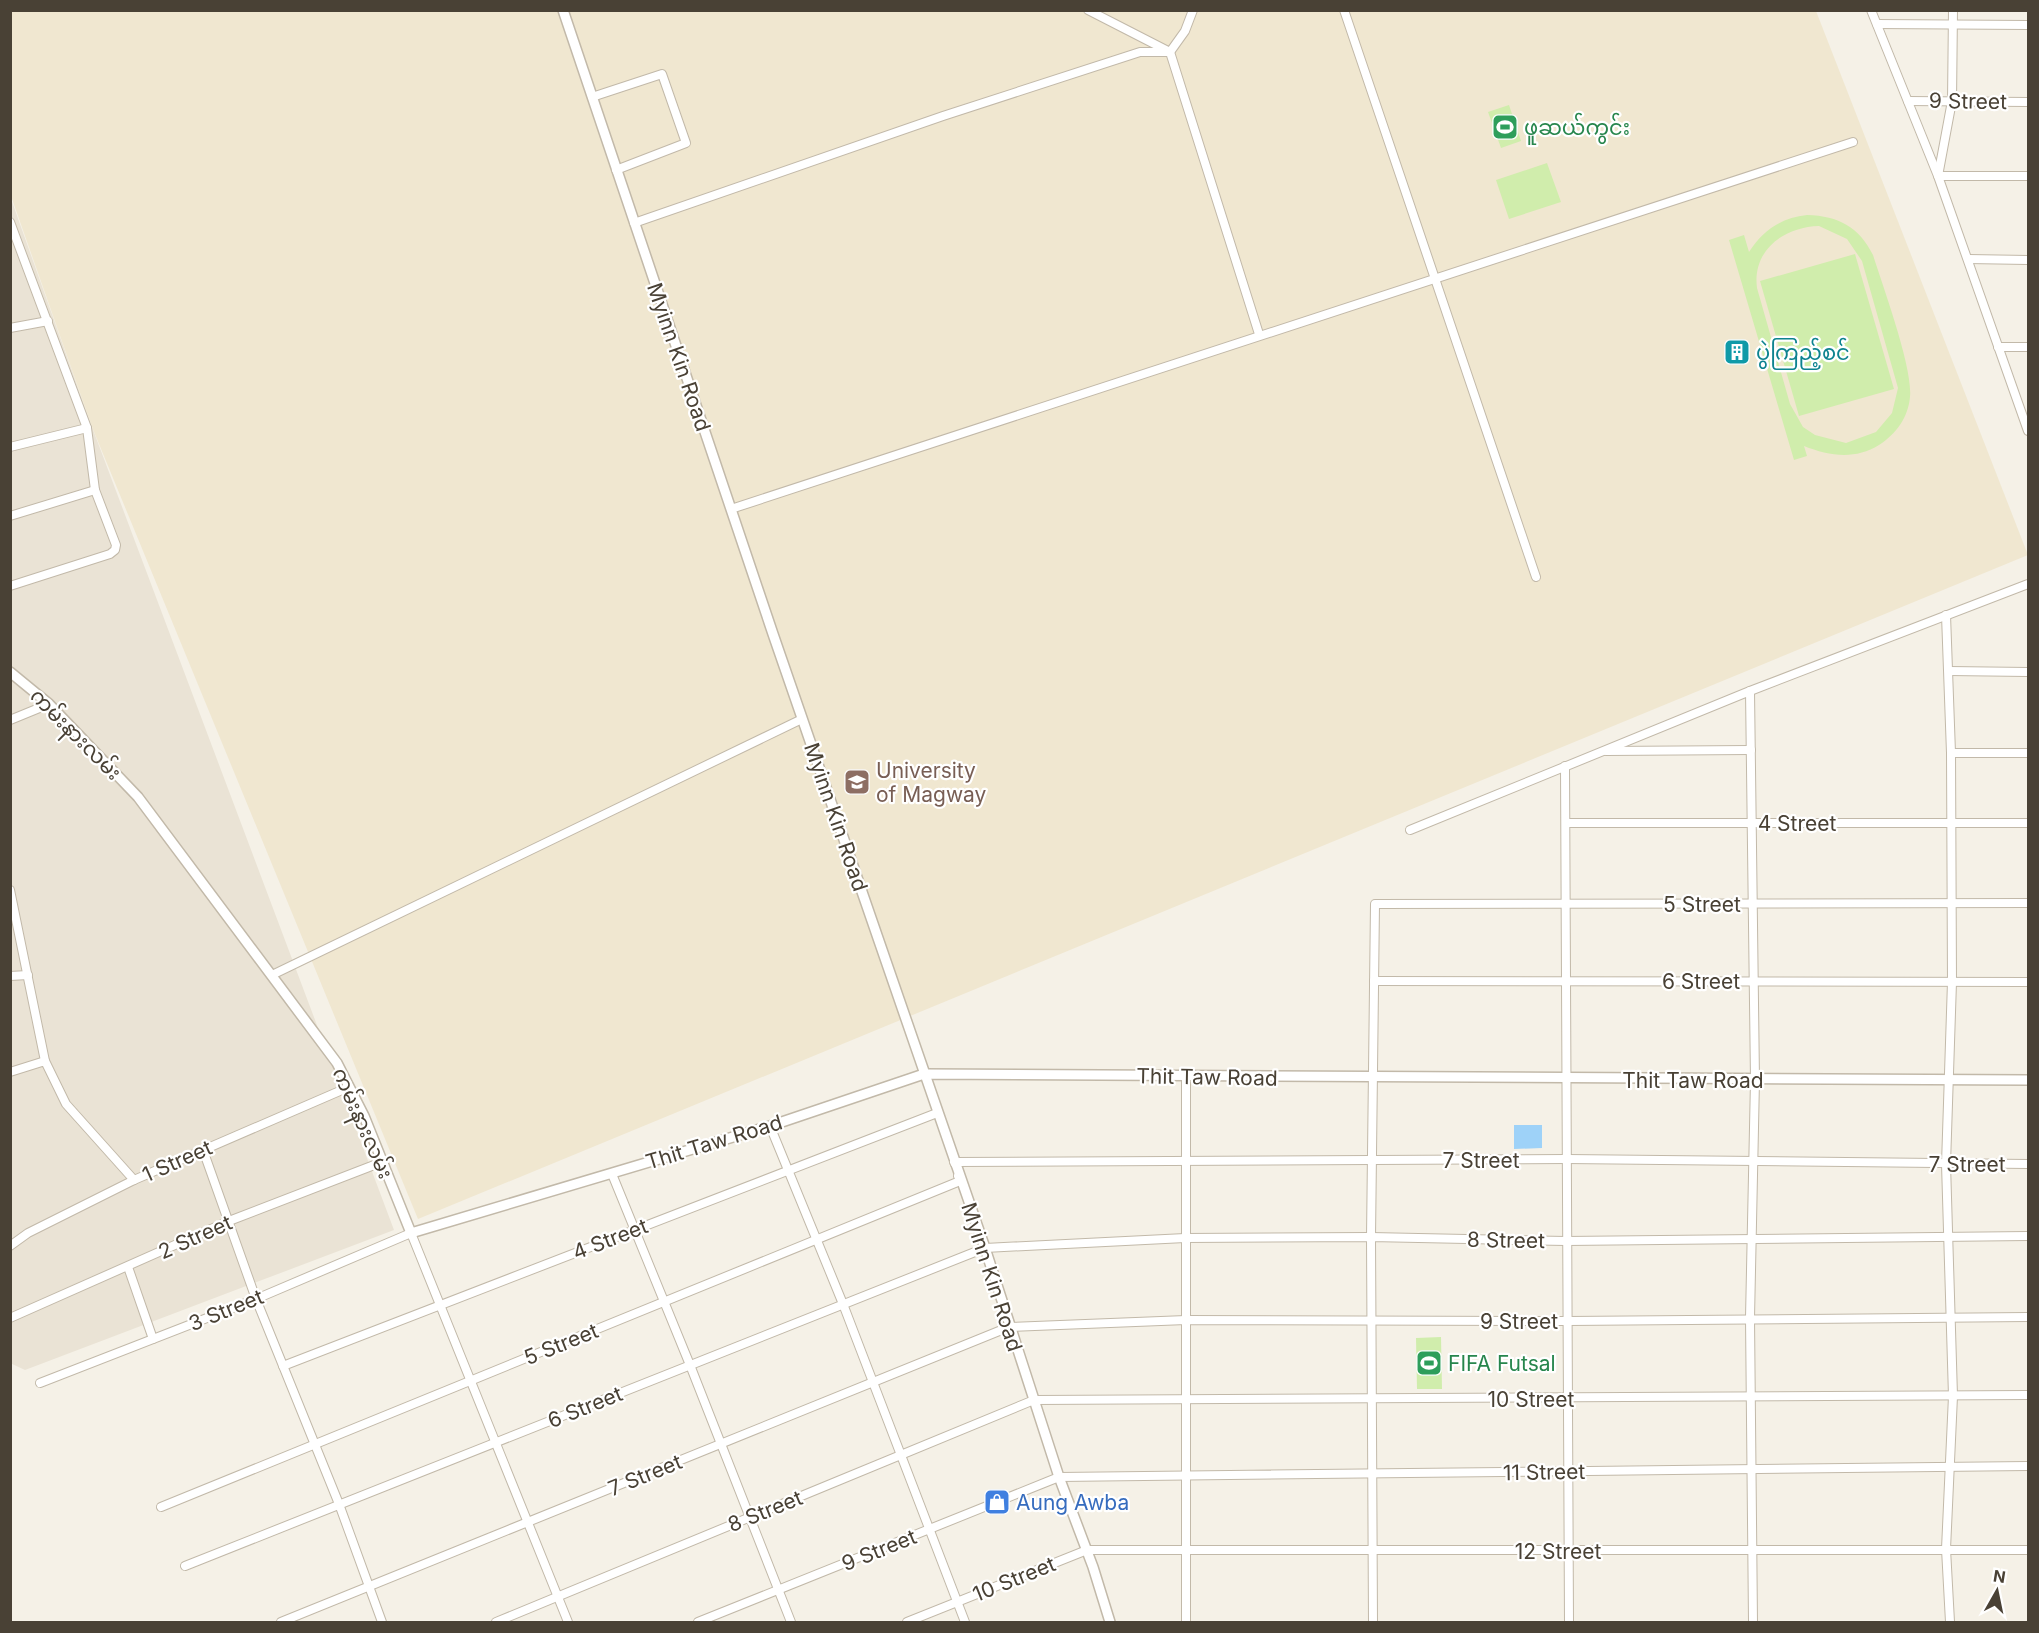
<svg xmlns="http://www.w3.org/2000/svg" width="2039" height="1633" viewBox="0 0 2039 1633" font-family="Inter,'Noto Sans Myanmar',sans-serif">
	<rect width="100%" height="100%" fill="#f5f1e7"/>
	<path fill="#eae3d5" d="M10 196 92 427 394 1230 25 1370 10 1363Z"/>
	<path fill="#f0e7d0" d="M10 11H1816L2028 555 418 1219 92 427 11 196Z"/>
	<g fill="#d0edac" fill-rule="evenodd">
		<path d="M1509 105 1521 141 1501 148 1488 112Z"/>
		<path d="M1547 163 1561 202 1509 219 1496 180Z"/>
		<path d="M1807 215C1839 216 1859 227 1873 255 1883 287 1913 368 1910 397 1908 418 1896 434 1879 445 1855 460 1829 456 1804 446L1807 456 1794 460 1729 240 1744 235 1749 252C1763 230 1781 218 1807 215ZM1819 226 1847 239 1862 261 1898 388 1892 413 1876 432 1846 443 1815 435 1803 427 1790 404 1757 288C1752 250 1784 227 1819 226Z"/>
		<path d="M1855 254 1894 389 1799 416 1760 281Z"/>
		<path d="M1441 1337 1442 1389H1417L1416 1338Z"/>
	</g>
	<path fill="#9ed2f8" d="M1514 1125H1542V1148L1514 1149Z"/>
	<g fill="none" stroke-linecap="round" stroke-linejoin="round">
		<g stroke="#c2b9a9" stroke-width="10">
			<g id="minor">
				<path d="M1088 10 1170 52 1185 31 1193 10"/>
				<path d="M1344 10 1536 577"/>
				<path d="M1871 10 1938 176H2028"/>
				<path d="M1953 10 1952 101 1938 176 2028 431"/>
				<path d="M1877 24 2028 25"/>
				<path d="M592 97 662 74 686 143 616 170"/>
				<path d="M1908 101 2028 102"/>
				<path d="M10 222 87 428 95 490 116 545 115 550 110 554 10 586"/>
				<path d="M634 223 943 116 1140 52H1170L1259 334"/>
				<path d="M1968 259 2028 260"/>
				<path d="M10 328 48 321"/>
				<path d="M1998 347H2028"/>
				<path d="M10 447 87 428"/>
				<path d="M731 509 1853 142"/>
				<path d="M10 516 95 490"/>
				<path d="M1946 615 1951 753 1952 982 1946 1164 1953 1396 1946 1549 1950 1622"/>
				<path d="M1949 671 2028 672"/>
				<path d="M1750 691 1755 1080 1750 1318 1753 1622"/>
				<path d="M10 720 49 704"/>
				<path d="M1606 751 1751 750"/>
				<path d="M1951 753H2028"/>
				<path d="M1565 766 1569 1622"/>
				<path d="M1566 823H2028"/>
				<path d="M1410 830 1750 691 2028 584"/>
				<path d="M10 890 45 1061"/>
				<path d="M272 975 802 719"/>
				<path d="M10 976 28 975"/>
				<path d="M1374 981 2028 982"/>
				<path d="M10 1072 45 1061 66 1104 134 1180"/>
				<path d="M1186 1077V1622"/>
				<path d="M770 1126 843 1304 965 1622"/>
				<path d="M203 1150 256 1299 339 1504 382 1622"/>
				<path d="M955 1164 954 1162 1567 1159 2028 1164"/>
				<path d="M612 1174 690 1365 791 1622"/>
				<path d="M10 1246 28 1233 134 1180 349 1087"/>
				<path d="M128 1267 153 1339"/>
				<path d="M10 1318 229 1221 382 1162"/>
				<path d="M283 1366 937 1113"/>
				<path d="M40 1383 256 1299 411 1233 568 1622"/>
				<path d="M161 1507 960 1181 958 1176"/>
				<path d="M185 1566 985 1248 1185 1238 1371 1237 1566 1241 2028 1236"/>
				<path d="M281 1622 1009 1327 1186 1320 1568 1321 2028 1317"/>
				<path d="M496 1622 1034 1400 2028 1395"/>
				<path d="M698 1622 1059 1477 2028 1466"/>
				<path d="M907 1622 1087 1550H2028"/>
				<path d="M1373 1622 1371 1237 1375 904 2028 903"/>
			</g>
		</g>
		<g stroke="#c2b9a9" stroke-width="12">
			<g id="tertiary">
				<path d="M563 10 773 634 985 1248 1059 1477 1093 1567 1110 1622"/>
				<path d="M10 672 49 704 138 797 337 1063 364 1116 411 1233 770 1126 924 1074 2028 1080"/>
			</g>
		</g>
		<use href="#minor" stroke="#fff" stroke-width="8"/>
		<use href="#tertiary" stroke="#fff" stroke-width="9"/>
	</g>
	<defs>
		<g id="stadium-square" transform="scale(1.35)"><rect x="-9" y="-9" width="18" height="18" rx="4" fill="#2e9e5b" stroke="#fff"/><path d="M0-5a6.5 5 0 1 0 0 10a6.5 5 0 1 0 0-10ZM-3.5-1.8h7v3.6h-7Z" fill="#fff"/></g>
		<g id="building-square" transform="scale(1.35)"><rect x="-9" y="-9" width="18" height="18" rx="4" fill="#0f9aa8" stroke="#fff"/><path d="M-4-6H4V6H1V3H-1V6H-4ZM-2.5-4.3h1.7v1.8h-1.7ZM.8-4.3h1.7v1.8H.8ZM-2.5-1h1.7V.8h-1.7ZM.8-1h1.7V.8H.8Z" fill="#fff"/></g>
		<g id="university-square" transform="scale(1.35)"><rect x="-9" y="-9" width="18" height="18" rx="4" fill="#8d6e63" stroke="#fff"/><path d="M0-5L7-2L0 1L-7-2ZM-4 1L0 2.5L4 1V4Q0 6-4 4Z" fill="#fff"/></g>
		<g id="shop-square" transform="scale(1.35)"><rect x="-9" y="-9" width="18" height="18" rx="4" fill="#3f7fe0" stroke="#fff"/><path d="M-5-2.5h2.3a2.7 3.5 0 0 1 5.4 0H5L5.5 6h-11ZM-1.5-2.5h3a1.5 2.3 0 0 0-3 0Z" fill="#fff"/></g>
	</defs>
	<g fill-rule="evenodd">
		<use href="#stadium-square" x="1505" y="127"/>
		<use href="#building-square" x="1737" y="352"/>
		<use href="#university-square" x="857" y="782"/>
		<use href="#stadium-square" x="1429" y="1363"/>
		<use href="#shop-square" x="997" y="1502"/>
	</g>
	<g text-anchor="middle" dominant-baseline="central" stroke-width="4.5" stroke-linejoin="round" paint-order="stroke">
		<g font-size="21" fill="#494135" stroke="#fff">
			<text transform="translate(1968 101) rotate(1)">9 Street</text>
			<text transform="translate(679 357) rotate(71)">Myinn Kin Road</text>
			<text transform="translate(76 734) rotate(45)">ကမ်းနားလမ်း</text>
			<text transform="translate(836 817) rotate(71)">Myinn Kin Road</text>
			<text x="1797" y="823">4 Street</text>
			<text x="1702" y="904">5 Street</text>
			<text x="1701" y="981">6 Street</text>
			<text transform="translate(1207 1077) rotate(1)">Thit Taw Road</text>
			<text x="1693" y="1080">Thit Taw Road</text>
			<text transform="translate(363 1123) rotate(66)">ကမ်းနားလမ်း</text>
			<text transform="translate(714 1142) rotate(-17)">Thit Taw Road</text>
			<text x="1481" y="1160">7 Street</text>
			<text transform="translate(177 1161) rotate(-24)">1 Street</text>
			<text x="1967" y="1164">7 Street</text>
			<text transform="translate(195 1237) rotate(-24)">2 Street</text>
			<text transform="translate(610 1239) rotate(-21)">4 Street</text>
			<text transform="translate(1506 1240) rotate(1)">8 Street</text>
			<text transform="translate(992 1277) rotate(72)">Myinn Kin Road</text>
			<text transform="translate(226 1310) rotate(-22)">3 Street</text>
			<text x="1519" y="1321">9 Street</text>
			<text transform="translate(561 1344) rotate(-22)">5 Street</text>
			<text x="1531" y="1399">10 Street</text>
			<text transform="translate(585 1407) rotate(-22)">6 Street</text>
			<text transform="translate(1544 1472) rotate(-1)">11 Street</text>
			<text transform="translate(645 1475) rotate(-22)">7 Street</text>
			<text transform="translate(765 1511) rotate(-22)">8 Street</text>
			<text transform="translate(879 1550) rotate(-22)">9 Street</text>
			<text x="1558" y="1551">12 Street</text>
			<text transform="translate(1014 1579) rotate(-22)">10 Street</text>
		</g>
		<g font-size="21" fill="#27864d" stroke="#fff" text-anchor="start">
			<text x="1524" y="127">ဖူဆယ်ကွင်း</text>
			<text x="1448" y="1363">FIFA Futsal</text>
		</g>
		<g font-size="21" fill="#0d838f" stroke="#fff" text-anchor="start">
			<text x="1756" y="352">ပွဲကြည့်စင်</text>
		</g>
		<g font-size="21" fill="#785e54" stroke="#fff" text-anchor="start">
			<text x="876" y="770">University<tspan x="876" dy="24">of Magway</tspan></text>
		</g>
		<g font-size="21" fill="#366cbe" stroke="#fff" text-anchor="start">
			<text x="1016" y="1502">Aung Awba</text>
		</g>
	</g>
	<rect width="2039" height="1633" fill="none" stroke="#494135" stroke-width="24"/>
	<g transform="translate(1997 1591) rotate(9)" stroke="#ffffff" stroke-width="4.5" paint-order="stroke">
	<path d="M0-4.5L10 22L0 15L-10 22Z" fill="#494135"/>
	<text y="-9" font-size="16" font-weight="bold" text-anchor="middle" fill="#494135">N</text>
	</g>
</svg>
